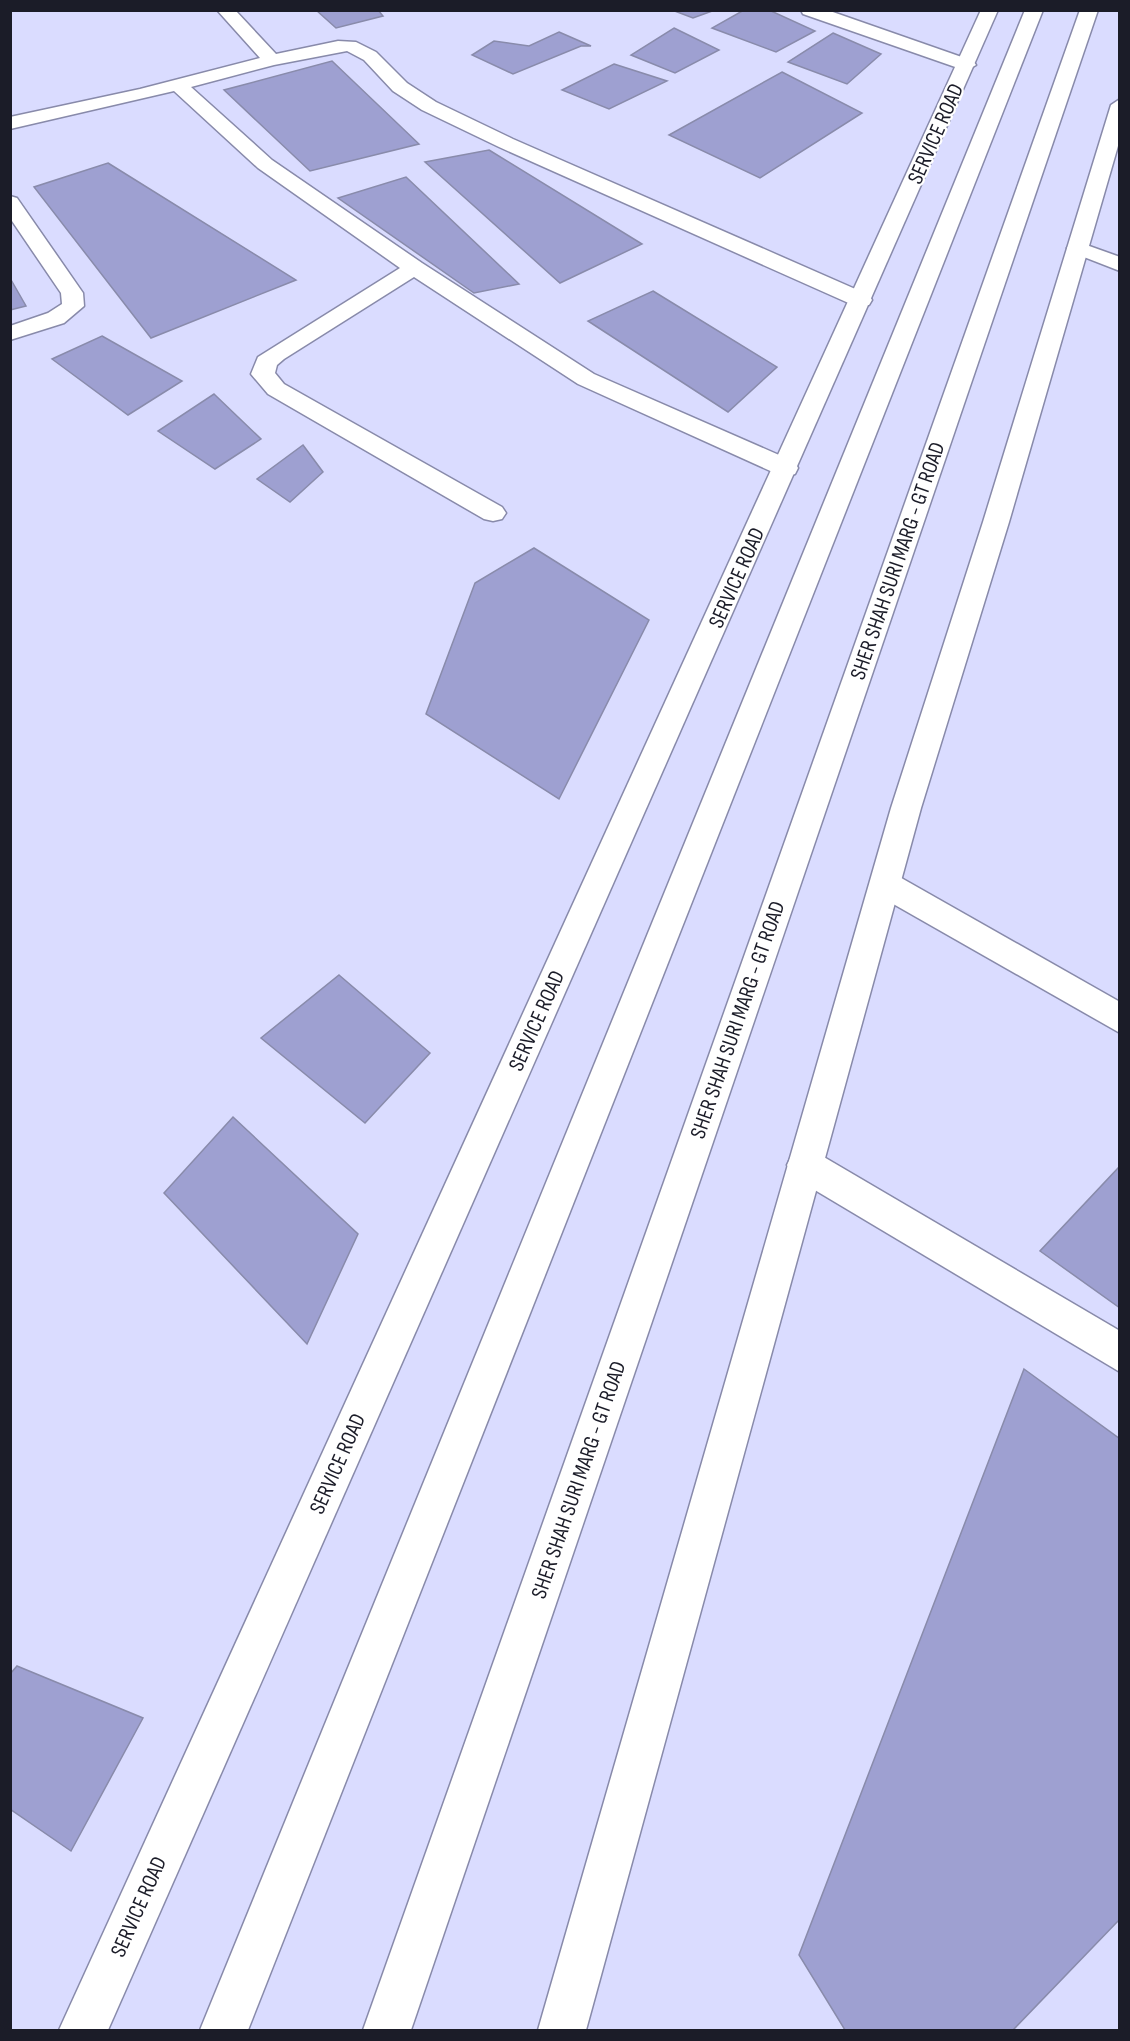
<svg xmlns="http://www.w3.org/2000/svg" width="1130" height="2041" viewBox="0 0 1130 2041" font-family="'Sofia Sans Condensed',sans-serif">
	<rect width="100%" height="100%" fill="#dadcff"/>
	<g fill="#9ea0d1" stroke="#898bab" stroke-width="1.5">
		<path d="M316 10H378L383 16 336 28Z"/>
		<path d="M672 10H715L693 18Z"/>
		<path d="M744 10H769L815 31 776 52 712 28Z"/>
		<path d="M674 28 719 50 675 73 631 55Z"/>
		<path d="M559 32 591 46H581L513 74 472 55 494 41 529 46Z"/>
		<path d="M833 33 881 54 847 84 788 62Z"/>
		<path d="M332 61 419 144 310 171 224 90Z"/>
		<path d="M614 64 667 81 609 109 562 90Z"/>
		<path d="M782 72 862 113 760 178 669 135Z"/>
		<path d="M489 150 642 244 560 283 425 162Z"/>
		<path d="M108 163 296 280 151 338 34 187Z"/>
		<path d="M406 177 519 284 474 293 338 198Z"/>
		<path d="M10 278 26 306 10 310Z"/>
		<path d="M653 291 777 367 728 412 588 321Z"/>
		<path d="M102 336 182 381 128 415 52 359Z"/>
		<path d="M214 394 261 439 215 469 158 431Z"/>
		<path d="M303 445 323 472 290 502 257 479Z"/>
		<path d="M534 548 649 620 559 799 426 714 475 583Z"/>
		<path d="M339 975 430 1053 365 1123 261 1038Z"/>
		<path d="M233 1117 358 1234 307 1344 164 1193Z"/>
		<path d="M1120 1166V1308L1040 1251Z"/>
		<path d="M1024 1369 1120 1439V1919L1013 2030H845L799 1955Z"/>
		<path d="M17 1666 143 1718 71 1851 10 1809V1674Z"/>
	</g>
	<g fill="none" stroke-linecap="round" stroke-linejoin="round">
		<g stroke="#888aaa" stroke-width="3">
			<g id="street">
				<path d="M217 10H235L276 54 338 41 356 42 376 52 407 83 436 102 513 139 869 295 872 300 869 305H853L499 147 422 110 393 91 364 60 347 51 274 65 191 87 272 160 422 263 594 374 795 462 798 468 795 474 786 476 777 474 578 384 414 277 284 359 277 365 275 373 284 384 502 507 506 513 502 519 493 521 484 519 268 394 251 374 258 357 400 268 258 168 174 91 10 129V117L140 89 260 58Z"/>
				<path d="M801 10H827L973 61 976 65 967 70 961 69 803 14Z"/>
				<path d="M10 196 17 198 83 293 84 306 64 323 10 340V326L48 313 62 304 61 293 10 218Z"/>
				<path d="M1078 242 1120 257V271L1071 252 1067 248 1071 244Z"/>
				<path d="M885 871 896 875 1120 1002V1033L874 893 870 884 874 875Z"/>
				<path d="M805 1149 817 1153 1120 1331V1372L793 1177 787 1165 793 1153Z"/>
			</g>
		</g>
		<g stroke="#888aaa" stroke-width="3">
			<g id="primary">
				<path d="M981 10H998L108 2030H59Z"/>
				<path d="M1120 99V139L1009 522 921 808 586 2030H538L891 808 983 522 1111 105Z"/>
			</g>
		</g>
		<g stroke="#888aaa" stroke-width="3">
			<g id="highway">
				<path d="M1025 10H1043L248 2030H200Z"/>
				<path d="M1080 10H1098L411 2030H363Z"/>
			</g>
		</g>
		<use href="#street" fill="#fff" fill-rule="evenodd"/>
		<use href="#primary" fill="#fff" fill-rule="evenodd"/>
		<use href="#highway" fill="#fff" fill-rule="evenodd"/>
	</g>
	<g text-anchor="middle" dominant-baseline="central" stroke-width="4.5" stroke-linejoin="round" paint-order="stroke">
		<g font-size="22" fill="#1b1c28" stroke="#fff">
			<text transform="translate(936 134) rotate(-66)">SERVICE ROAD</text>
			<text transform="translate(898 561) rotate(-71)">SHER SHAH SURI MARG - GT ROAD</text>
			<text transform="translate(737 578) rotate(-66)">SERVICE ROAD</text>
			<text transform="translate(738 1020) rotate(-71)">SHER SHAH SURI MARG - GT ROAD</text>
			<text transform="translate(537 1021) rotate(-66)">SERVICE ROAD</text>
			<text transform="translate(338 1464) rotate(-66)">SERVICE ROAD</text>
			<text transform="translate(579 1480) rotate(-71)">SHER SHAH SURI MARG - GT ROAD</text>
			<text transform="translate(139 1907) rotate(-66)">SERVICE ROAD</text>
		</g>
	</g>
	<rect width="1130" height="2041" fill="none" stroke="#1b1c28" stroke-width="24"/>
</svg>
